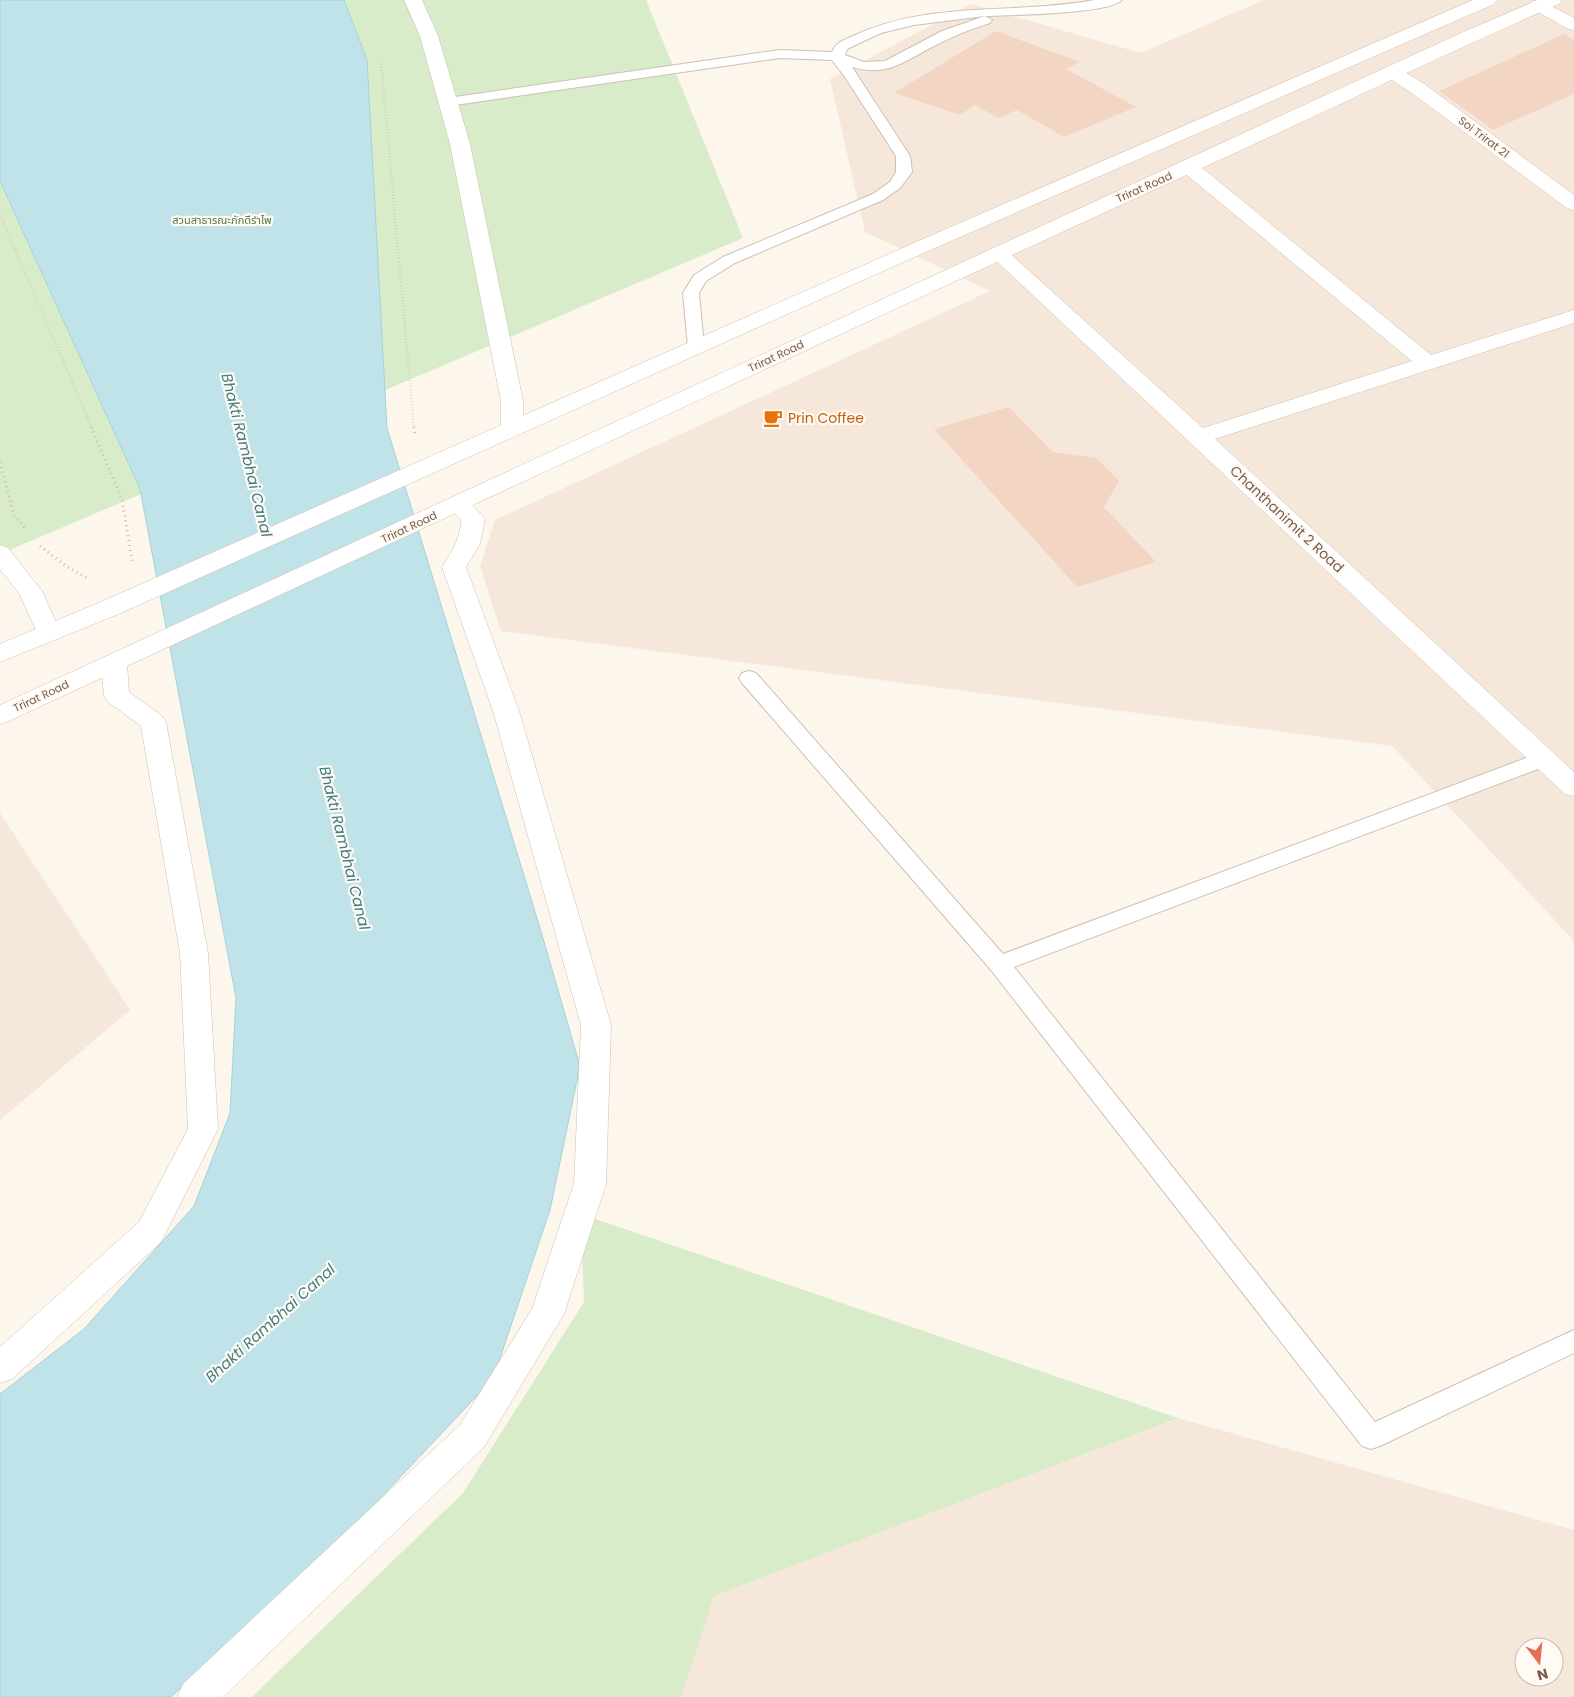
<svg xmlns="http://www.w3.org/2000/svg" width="1574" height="1697" viewBox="0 0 1574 1697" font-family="Poppins,'Noto Sans Thai',sans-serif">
	<rect width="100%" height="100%" fill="#fdf6ec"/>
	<g fill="#f5e8da" fill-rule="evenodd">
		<path d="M1264 0H1574V941L1392 746 501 631 480 566 495 520 990 291 865 232 830 79 971 4 1141 53Z"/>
		<path d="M0 813 130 1010 0 1120Z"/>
		<path d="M1178 1418 1574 1530V1697H681L713 1596ZM1524 1647H1554V1677H1524Z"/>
	</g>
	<g fill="#d8ecc9">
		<path d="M0 0H646L743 238 0 554Z"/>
		<path d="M581 1214 1178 1418 714 1596 681 1697H252L463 1493 584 1302Z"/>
	</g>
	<path fill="#bfe3e8" stroke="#a5d3da" d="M0 0H344L367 60 387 428 540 928 580 1066 550 1210 493 1379 321 1561 171 1697H0V1394L84 1329 194 1206 230 1113 236 998 140 489 0 181Z"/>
	<g fill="#f3d5c3">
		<path d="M996 31 1080 62 1066 69 1136 107 1064 137 1017 110 998 118 975 105 960 115 894 93Z"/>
		<path d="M1564 34 1574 40V94L1493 130 1439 91Z"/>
		<path d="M1009 407 1053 452 1096 458 1119 481 1104 507 1156 562 1077 587 934 429Z"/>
	</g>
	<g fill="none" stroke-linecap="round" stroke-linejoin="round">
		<g stroke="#d1beb0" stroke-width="2">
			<g id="service">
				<path d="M1094 0H1122C1111 14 1007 15 985 16L992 20 990 23C970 29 951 37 932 47 903 62 887 77 852 67L910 156 912 172 900 188 883 200 735 263 706 281 699 293 704 347 702 351H690L688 347 683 293 694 275 723 257 873 194 890 182 896 172V156L845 77 832 60 780 58 448 106 443 105 441 102 443 99 448 98 780 50 832 52C836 42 844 40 853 36 928 0 1014 15 1094 0ZM985 16 942 31 885 61 864 62 845 55 847 49 881 33 914 25Z"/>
				<path d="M749 671 756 673 1003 954 1537 754 1544 752 1551 754 1554 759 1551 764 1014 967 1375 1422 1574 1330V1353L1380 1446 1371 1449 1362 1446 991 970 742 683 739 678 742 673Z"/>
			</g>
		</g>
		<g stroke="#d1beb0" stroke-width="1">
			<g id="minor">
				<path d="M404 0H422L438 36 470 144 523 401V429L520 434 512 436 504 434 501 429V401L450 144 420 36Z"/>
				<path d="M1540 0 1574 18V30L1568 29 1533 9 1530 5 1533 1Z"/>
				<path d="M1393 68 1399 69 1423 83 1574 195V210L1567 208 1409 91 1387 77 1384 73 1387 69Z"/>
				<path d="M1189 161 1196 163 1431 355 1574 310V323L1215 439 1574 772V796L1565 794 988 253 991 249 998 247 1005 249 1203 428 1412 361 1182 171 1179 167 1182 163Z"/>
				<path d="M459 497 467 499 485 519 480 544 466 567 519 711 611 1025 606 1184 564 1314 484 1447 223 1697H177L183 1684 460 1425 532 1309 574 1184 581 1025 493 711 442 567C452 551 460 540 461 520L447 504 451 499Z"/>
				<path d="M0 545 8 548 42 591 61 633 58 639 49 641 40 639 37 633 19 593 0 569Z"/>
				<path d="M114 655 123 657 127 663 129 692 162 716 166 722 208 953 218 1129 161 1242 12 1379 0 1383V1347L139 1222 188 1129 180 953 141 726 108 702 104 696 101 663 105 657Z"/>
			</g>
		</g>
		<g stroke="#d6c0b0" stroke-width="1">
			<g id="secondary">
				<path d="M1473 0H1497L1494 4 928 251 121 613 0 662V644L103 601 914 243Z"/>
				<path d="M1538 0H1562L1559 4C1436 57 1315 117 1193 172 797 353 403 538 9 721L0 724V705L1461 33Z"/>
			</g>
		</g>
		<g stroke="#d9b8a5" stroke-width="2.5" stroke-dasharray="0.5 2.5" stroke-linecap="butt">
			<path d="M381 61 414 428"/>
			<path d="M0 215 92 428"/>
		</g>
		<g stroke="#d9b8a5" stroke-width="3" stroke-dasharray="1 4" stroke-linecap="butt">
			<path d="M91 427 122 499 132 561"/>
			<path d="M414 427 415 436"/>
			<path d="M0 462 14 515 25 528"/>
			<path d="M40 546 66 566 89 579"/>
		</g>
		<use href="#service" fill="#fff" fill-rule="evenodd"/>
		<use href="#minor" fill="#fff" fill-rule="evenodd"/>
		<use href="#secondary" fill="#fff" fill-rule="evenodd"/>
	</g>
	<defs>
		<g id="cafe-bare" transform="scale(1.5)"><path d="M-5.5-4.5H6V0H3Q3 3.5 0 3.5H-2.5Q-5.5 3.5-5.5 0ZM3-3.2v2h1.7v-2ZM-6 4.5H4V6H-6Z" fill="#e8710a" stroke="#fffaf3" stroke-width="2.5" paint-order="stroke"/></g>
	</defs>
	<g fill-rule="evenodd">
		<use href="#cafe-bare" x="773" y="418"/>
	</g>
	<g text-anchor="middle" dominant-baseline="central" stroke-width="4.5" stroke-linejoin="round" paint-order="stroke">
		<g font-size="11" fill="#7a5c4d" stroke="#fffaf3">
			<text transform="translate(1484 137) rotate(37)">Soi Trirat 21</text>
			<text transform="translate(1144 187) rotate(-24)">Trirat Road</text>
			<text transform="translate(776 356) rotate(-25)">Trirat Road</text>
			<text transform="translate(409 527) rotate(-25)">Trirat Road</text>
			<text transform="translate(41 696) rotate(-25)">Trirat Road</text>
		</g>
		<g font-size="11" fill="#537a41" stroke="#fffaf3">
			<text x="222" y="220">สวนสาธารณะภักดีรำไพ</text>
		</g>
		<g font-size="14" fill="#c56008" stroke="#fffaf3" text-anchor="start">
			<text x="788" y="418">Prin Coffee</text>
		</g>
		<g font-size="14" fill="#7a5c4d" stroke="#fffaf3">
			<text transform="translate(1287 519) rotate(43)">Chanthanimit 2 Road</text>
		</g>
		<g font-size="15" font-style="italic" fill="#437c86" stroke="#fffaf3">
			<text transform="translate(247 455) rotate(76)">Bhakti Rambhai Canal</text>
			<text transform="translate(345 848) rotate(76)">Bhakti Rambhai Canal</text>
			<text transform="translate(270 1323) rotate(-42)">Bhakti Rambhai Canal</text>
		</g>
	</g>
	<g transform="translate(1539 1662) rotate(164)"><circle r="24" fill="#fffaf3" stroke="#cabbb1"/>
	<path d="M0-4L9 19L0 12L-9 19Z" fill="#e76f51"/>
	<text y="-8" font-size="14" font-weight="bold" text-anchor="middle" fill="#7a5c4d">N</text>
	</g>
</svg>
